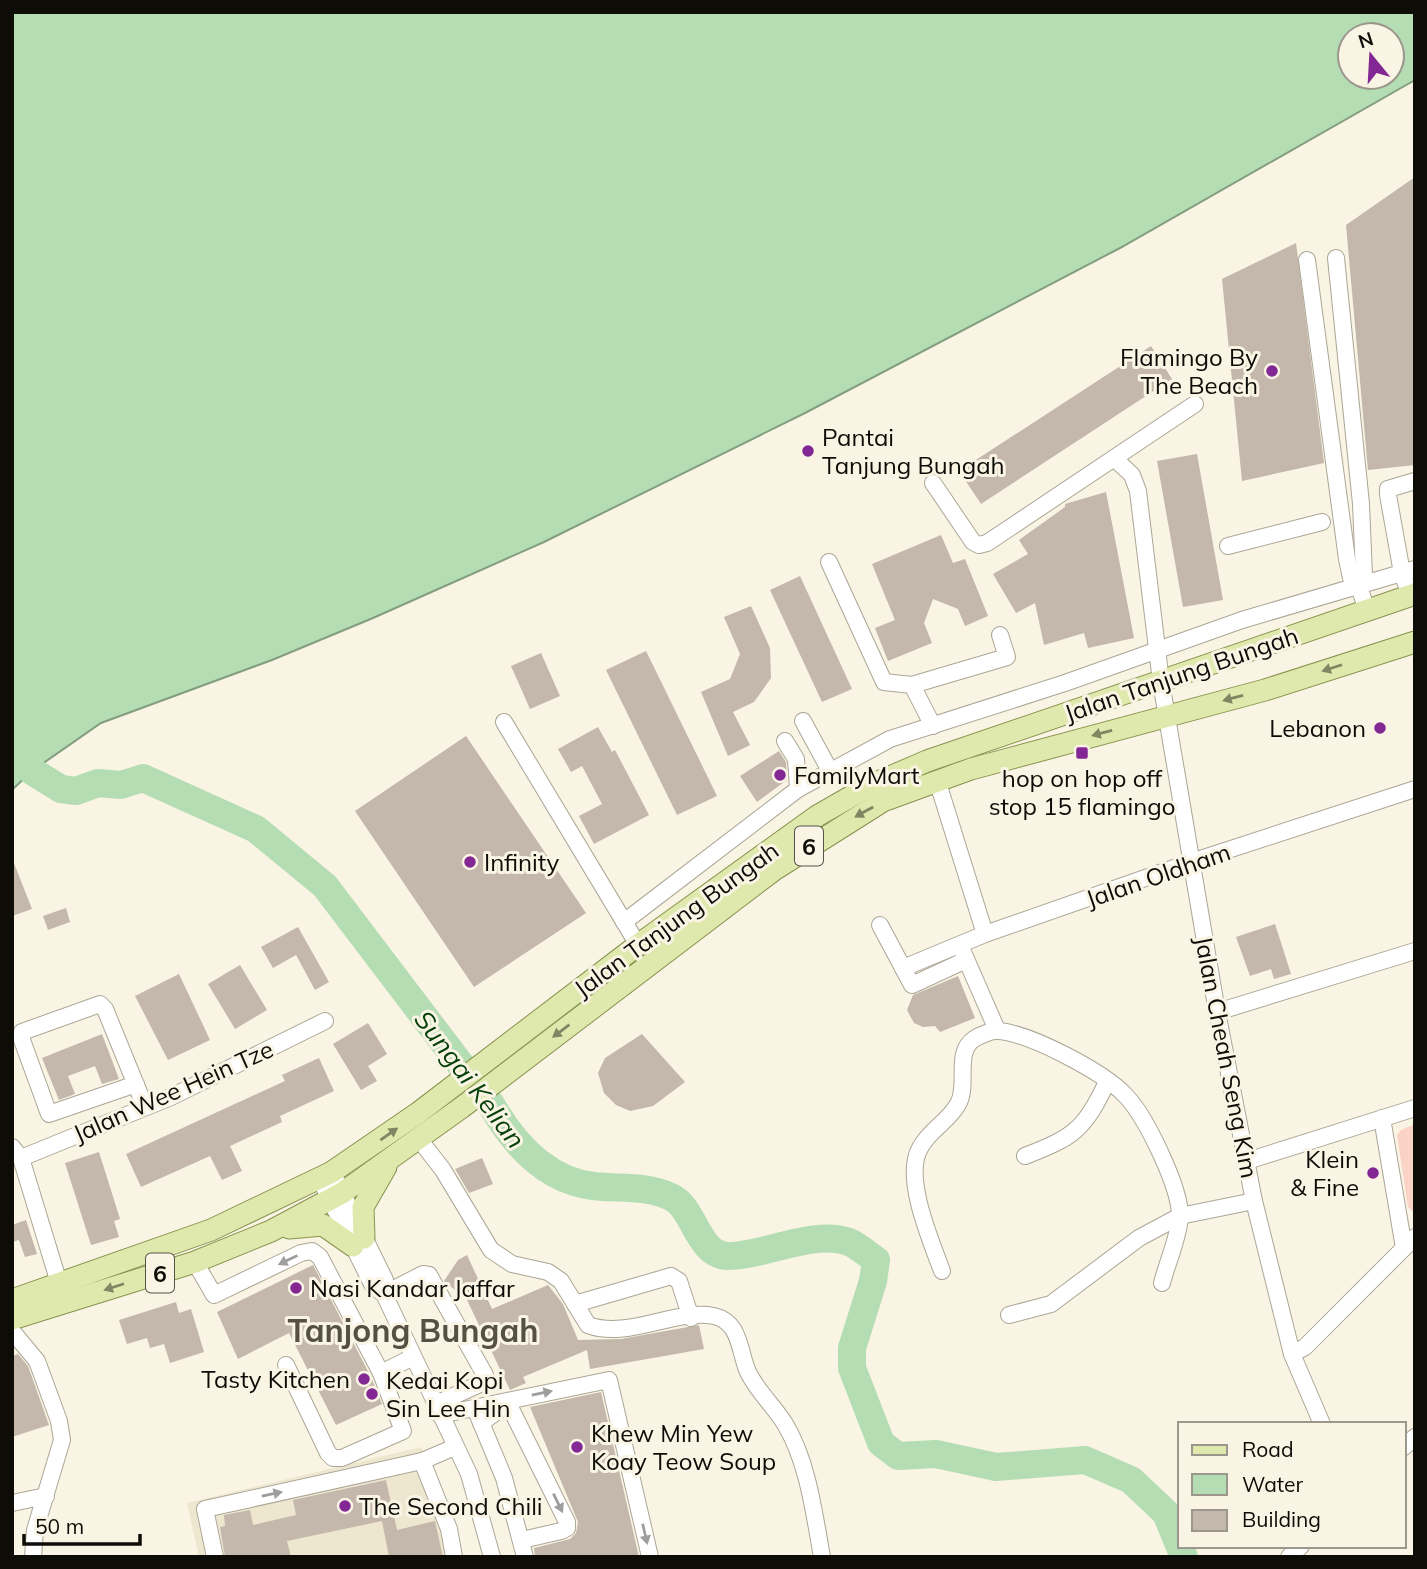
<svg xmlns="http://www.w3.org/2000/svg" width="1427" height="1569" viewBox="0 0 1427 1569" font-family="Mulish,sans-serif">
	<rect width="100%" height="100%" fill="#f9f4e4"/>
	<path fill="#eee7d0" d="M421 1447 458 1531 463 1557H199L187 1503Z"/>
	<path fill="#fad3c6" d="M1415 1124V1210L1412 1211 1408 1207 1397 1135 1401 1130Z"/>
	<path fill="#b5ddb3" stroke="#839e7f" stroke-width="2" fill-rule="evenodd" d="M12 12H1415V80L1120 248 805 413 544 542 373 618 272 660 101 723 32 771 12 790ZM1350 35H1392V77H1350Z"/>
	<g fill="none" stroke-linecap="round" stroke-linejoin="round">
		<path stroke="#b5ddb3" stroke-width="28" d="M32 771 61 789 76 791 98 783 121 785 143 778 256 829 325 886 492 1106C514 1144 546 1180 593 1186 619 1189 647 1185 671 1197 695 1208 697 1255 728 1256 765 1256 813 1229 849 1242 859 1246 868 1255 876 1260L873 1281 852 1348V1368L881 1443 898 1456 936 1454 996 1467 1085 1460 1131 1480 1166 1513 1184 1557"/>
	</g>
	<g fill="#c4b7ab">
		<path d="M1415 177V465L1368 470 1346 225Z"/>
		<path d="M1296 243 1324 463 1242 481 1222 279Z"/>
		<path d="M1151 346 1172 379 981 504 959 471Z"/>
		<path d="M1197 454 1223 600 1183 607 1157 461Z"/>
		<path d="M1106 492 1134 638 1088 648 1084 633 1044 645 1035 603 1016 613 993 574 1028 554 1019 540 1065 507V504Z"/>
		<path d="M941 535 953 563 965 559 988 616 965 626 958 609 933 599 924 623 932 643 888 661 875 628 895 620 872 564Z"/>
		<path d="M800 576 852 689 822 702 770 590Z"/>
		<path d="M751 606 770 648 771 678 754 702 733 712 750 745 728 756 701 692 730 679 740 654 724 617Z"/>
		<path d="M646 651 717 796 677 815 606 670Z"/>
		<path d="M541 653 560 696 530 709 511 666Z"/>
		<path d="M598 727 612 752 615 750 649 815 594 844 579 816 602 804 582 766 571 772 558 749Z"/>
		<path d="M466 736 586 913 474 987 355 811Z"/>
		<path d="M779 751 786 762 787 780 757 802 740 776Z"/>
		<path d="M12 858 32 909 12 916Z"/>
		<path d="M66 908 70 922 48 930 43 916Z"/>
		<path d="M1275 924 1291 974 1274 979 1271 969 1250 976 1236 937Z"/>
		<path d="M298 927 329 982 315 990 296 955 273 968 261 947Z"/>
		<path d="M240 965 267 1010 235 1029 208 984Z"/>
		<path d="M179 974 210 1040 168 1060 135 996Z"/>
		<path d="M958 976 975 1018 940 1032 935 1026 923 1027 914 1023 907 1010 913 995Z"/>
		<path d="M368 1023 387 1054 368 1066 377 1081 361 1090 333 1044Z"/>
		<path d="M102 1034 119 1079 102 1084 95 1066 68 1076 75 1094 59 1100 42 1058Z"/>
		<path d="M642 1034 685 1082 653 1106 630 1111 616 1105 604 1093 598 1073 605 1058Z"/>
		<path d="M319 1058 334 1091 280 1116 282 1122 230 1146 242 1171 222 1180 210 1156 141 1187 126 1154 285 1081 282 1075Z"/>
		<path d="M99 1152 120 1219 114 1221 119 1237 91 1245 65 1163Z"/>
		<path d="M482 1158 493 1184 469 1193 455 1169Z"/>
		<path d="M26 1220 37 1254 25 1257 19 1240 12 1242V1225Z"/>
		<path d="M467 1255 492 1309 548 1285 563 1304 578 1340 621 1339 699 1325 704 1349 590 1369 587 1350 523 1377 526 1383 510 1390 467 1300 444 1281 458 1260Z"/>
		<path d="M313 1265 371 1377 382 1404 336 1425 289 1333 238 1359 217 1312Z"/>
		<path d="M176 1302 179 1313 191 1309 204 1352 170 1363 164 1344 150 1348 147 1338 127 1344 119 1320Z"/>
		<path d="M18 1354 28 1366 49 1425 12 1437V1356Z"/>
		<path d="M601 1392 639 1557H535L534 1548 570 1539 576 1533 578 1522 530 1407Z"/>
		<path d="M386 1480 397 1530 435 1521 443 1557H389L382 1521 287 1541 291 1557H225L220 1527 225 1526 224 1515 250 1510 253 1525 296 1515 293 1500Z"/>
	</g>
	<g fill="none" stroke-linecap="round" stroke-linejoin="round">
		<g stroke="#aba696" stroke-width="18">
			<g id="minor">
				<path d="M1336 258 1361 504 1364 575 1359 587 1367 610"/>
				<path d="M1307 260 1347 559 1351 578 1359 587"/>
				<path d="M1115 459 1132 475 1138 491 1161 682 1217 1012 1254 1201 1292 1354 1322 1424"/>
				<path d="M933 483 973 542 979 545 987 543 1195 404"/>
				<path d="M1228 546 1322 522"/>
				<path d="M829 562 884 682 912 685 933 726"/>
				<path d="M1410 595 1402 573 1388 495V489L1415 481"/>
				<path d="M912 685 1007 657 1000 635"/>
				<path d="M803 721 829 769"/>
				<path d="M504 722 638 945"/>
				<path d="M785 741 796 759 798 789"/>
				<path d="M937 780 985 934"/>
				<path d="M624 922 798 789 890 739 1065 683 1242 620 1415 569"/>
				<path d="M880 925 912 985 966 960"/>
				<path d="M963 952 997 1030"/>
				<path d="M903 968 985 934 1191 862 1415 789"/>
				<path d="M1217 1012 1415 951"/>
				<path d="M136 1084 49 1114 22 1040V1032L100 1004 105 1009 145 1107"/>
				<path d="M1382 1118 1404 1248"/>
				<path d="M419 1139 443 1170 491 1250 512 1264 548 1272 561 1281 588 1325C628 1340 676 1308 714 1316 741 1322 739 1352 748 1372 757 1391 774 1406 785 1424 808 1462 814 1513 822 1557"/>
				<path d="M12 1147 21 1158 59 1283"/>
				<path d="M1025 1156C1074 1137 1084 1130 1107 1082"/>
				<path d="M21 1158 171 1097 325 1021"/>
				<path d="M1247 1161 1415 1108"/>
				<path d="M332 1172 385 1280 384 1294 469 1474 492 1557"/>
				<path d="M320 1179 373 1286 384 1294"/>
				<path d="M195 1262 214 1295 301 1253 312 1251 320 1257 381 1373"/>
				<path d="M942 1271C931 1241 903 1177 920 1148 929 1130 949 1121 958 1104 969 1086 954 1052 974 1039 980 1035 993 1030 999 1031 1031 1034 1104 1072 1126 1096 1146 1117 1180 1187 1180 1216 1179 1237 1167 1263 1162 1283"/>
				<path d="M384 1294 423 1274 429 1275 485 1375 486 1380 482 1383 436 1404"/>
				<path d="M575 1304 671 1276 679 1281 691 1318"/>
				<path d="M1009 1315 1051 1304 1139 1238 1180 1216 1254 1201"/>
				<path d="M12 1331 37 1361 59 1421 62 1440 35 1530 33 1557"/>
				<path d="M1292 1354 1305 1347 1415 1237"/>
				<path d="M286 1365 328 1453 333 1458H342L403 1431 381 1373 413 1357"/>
				<path d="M477 1413 504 1478 525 1557"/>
				<path d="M440 1415 609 1380 650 1557"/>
				<path d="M481 1423 502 1408 510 1407 567 1522V1528L561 1531 522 1540"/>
				<path d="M1404 1447 1415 1437"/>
				<path d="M422 1461 449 1529 454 1557"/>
				<path d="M12 1503 46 1496"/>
				<path d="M215 1557 205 1509 422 1461 455 1447"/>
				<path d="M1289 1557 1301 1546"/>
			</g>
		</g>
		<g stroke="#88934f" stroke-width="23">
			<g id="major">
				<path d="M289 1228 323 1225 353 1246"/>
				<path d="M364 1238 363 1207 386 1167"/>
				<path d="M12 1300 211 1230 332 1172 418 1113 638 945 817 816 871 785 927 761 1415 594"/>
				<path d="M12 1319 195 1262 271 1231 342 1193 461 1108 774 870 883 801 971 769 1265 690 1415 642"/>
			</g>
		</g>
		<use href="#minor" stroke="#fff" stroke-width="16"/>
		<use href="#major" stroke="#dfe9ad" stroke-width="21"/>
	</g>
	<defs><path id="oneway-solid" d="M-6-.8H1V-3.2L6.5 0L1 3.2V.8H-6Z" transform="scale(1.75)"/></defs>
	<g fill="#818662">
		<use href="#oneway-solid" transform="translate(1332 668) rotate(162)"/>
		<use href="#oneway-solid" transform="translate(1233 698) rotate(165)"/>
		<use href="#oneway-solid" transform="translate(1102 733) rotate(165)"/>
		<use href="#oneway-solid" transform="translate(864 812) rotate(151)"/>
		<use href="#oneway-solid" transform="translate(561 1031) rotate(143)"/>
		<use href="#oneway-solid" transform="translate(389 1134) rotate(-35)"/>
		<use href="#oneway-solid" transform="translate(114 1287) rotate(162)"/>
	</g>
	<g fill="#9f9e9c">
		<use href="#oneway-solid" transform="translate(288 1260) rotate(154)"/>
		<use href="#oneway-solid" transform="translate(542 1393) rotate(-12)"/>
		<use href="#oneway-solid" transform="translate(272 1494) rotate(-12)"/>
		<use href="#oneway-solid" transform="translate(558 1503) rotate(64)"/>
		<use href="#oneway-solid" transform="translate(645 1534) rotate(77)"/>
	</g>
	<g fill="#822793" stroke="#f9f4e4" stroke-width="2.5">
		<circle cx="1272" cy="371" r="7"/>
		<circle cx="808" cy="451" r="7"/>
		<circle cx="1380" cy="728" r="7"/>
		<rect x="1075" y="746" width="14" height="14" rx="3.5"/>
		<circle cx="780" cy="775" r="7"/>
		<circle cx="470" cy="862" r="7"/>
		<circle cx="1373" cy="1173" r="7"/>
		<circle cx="296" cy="1288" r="7"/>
		<circle cx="364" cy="1379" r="7"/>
		<circle cx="372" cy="1394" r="7"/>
		<circle cx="577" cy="1447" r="7"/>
		<circle cx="345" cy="1506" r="7"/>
	</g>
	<g text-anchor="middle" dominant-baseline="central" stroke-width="6" stroke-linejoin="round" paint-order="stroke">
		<g fill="#f9f4e4" stroke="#545249" stroke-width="2">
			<rect x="795" y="826.5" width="28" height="39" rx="5"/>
			<rect x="146" y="1253.5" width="28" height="39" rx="5"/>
		</g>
		<g font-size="23" font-weight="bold" fill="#0e0c07">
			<text x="809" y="846">6</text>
			<text x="160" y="1273">6</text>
		</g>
		<g font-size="24" fill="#0e0c07" stroke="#f9f4e4" text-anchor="start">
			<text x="1258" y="357" text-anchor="end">Flamingo By<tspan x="1258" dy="28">The Beach</tspan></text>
			<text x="822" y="437">Pantai<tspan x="822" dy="28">Tanjung Bungah</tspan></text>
			<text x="1366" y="728" text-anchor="end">Lebanon</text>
			<text x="794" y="775">FamilyMart</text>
			<text x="1082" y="778" text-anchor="middle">hop on hop off<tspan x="1082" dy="28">stop 15 flamingo</tspan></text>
			<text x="484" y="862">Infinity</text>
			<text x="1359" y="1159" text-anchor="end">Klein<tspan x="1359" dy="28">&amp; Fine</tspan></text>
			<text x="310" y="1288">Nasi Kandar Jaffar</text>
			<text x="350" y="1379" text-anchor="end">Tasty Kitchen</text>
			<text x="386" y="1380">Kedai Kopi<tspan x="386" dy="28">Sin Lee Hin</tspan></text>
			<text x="591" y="1433">Khew Min Yew<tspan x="591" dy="28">Koay Teow Soup</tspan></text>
			<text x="359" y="1506">The Second Chili</text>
		</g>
		<g font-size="24" fill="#0e0c07" stroke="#f9f4e4">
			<text transform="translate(1181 674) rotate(-19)">Jalan Tanjung Bungah</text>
			<text transform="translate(1158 875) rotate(-19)">Jalan Oldham</text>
			<text transform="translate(676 919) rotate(-36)">Jalan Tanjung Bungah</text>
			<text transform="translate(1227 1057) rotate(79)">Jalan Cheah Seng Kim</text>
			<text transform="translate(173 1091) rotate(-24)">Jalan Wee Hein Tze</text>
		</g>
		<g font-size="26" font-style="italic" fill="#06410a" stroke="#f9f4e4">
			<text transform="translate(470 1079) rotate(53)">Sungai Kelian</text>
		</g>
		<g font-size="32" font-weight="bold" fill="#555042" stroke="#f9f4e4">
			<text x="413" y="1330">Tanjong Bungah</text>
		</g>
	</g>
	<rect width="1427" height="1569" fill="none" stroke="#0e0c07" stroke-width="28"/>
	<rect x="1178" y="1422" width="228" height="126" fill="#f9f4e4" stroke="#9b978c" stroke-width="2"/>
	<rect x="1192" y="1445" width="35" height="10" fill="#dfe9ad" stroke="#9b978c" stroke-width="2"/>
	<text x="1242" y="1457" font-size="21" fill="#0e0c07">Road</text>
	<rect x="1192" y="1474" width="35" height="21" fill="#b5ddb3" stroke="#9b978c" stroke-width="2"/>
	<text x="1242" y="1492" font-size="21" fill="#0e0c07">Water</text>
	<rect x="1192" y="1510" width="35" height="21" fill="#c4b7ab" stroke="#9b978c" stroke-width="2"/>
	<text x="1242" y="1527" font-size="21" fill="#0e0c07">Building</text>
	<g transform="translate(1371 56) rotate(342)"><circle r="33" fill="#f9f4e4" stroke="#9b978c" stroke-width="2"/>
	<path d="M0-5L12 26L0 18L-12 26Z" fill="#822793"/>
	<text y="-10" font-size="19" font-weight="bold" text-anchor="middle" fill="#0e0c07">N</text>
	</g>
	<path d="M24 1534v10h116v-10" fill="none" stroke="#0e0c07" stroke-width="3.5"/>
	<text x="35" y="1534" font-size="21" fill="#0e0c07" stroke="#f9f4e4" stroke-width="5" paint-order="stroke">50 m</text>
</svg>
